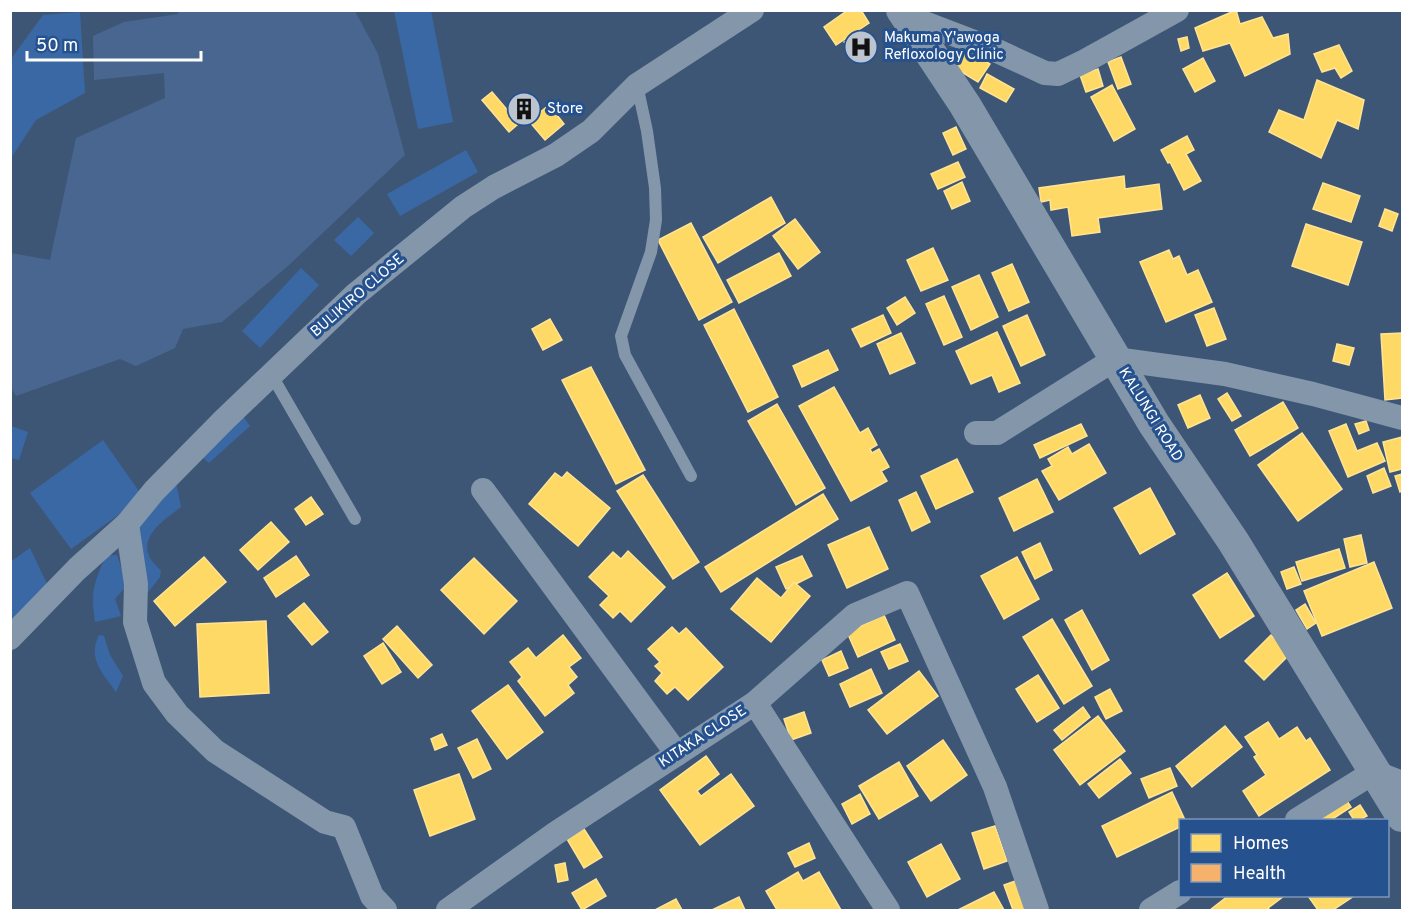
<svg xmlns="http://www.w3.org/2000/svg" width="1413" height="921" viewBox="0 0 1413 921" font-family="Overpass,sans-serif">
	<rect width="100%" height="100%" fill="#3d5676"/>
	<g fill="#3a68a4">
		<path d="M394 11H431L453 122 418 129Z"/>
		<path d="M80 12 85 93 36 120 11 158V59L43 15Z"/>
		<path d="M466 150 478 172 400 216 387 194Z"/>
		<path d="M358 217 374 233 351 256 334 240Z"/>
		<path d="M301 268 319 285 260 348 242 331Z"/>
		<path d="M239 411 250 426 209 463 201 456Z"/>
		<path d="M11 426 28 432 19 460 11 458Z"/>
		<path d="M103 440 143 497 71 549 30 493Z"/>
		<path d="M176 482 181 507C167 518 140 534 149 556 151 561 158 567 161 571L160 577 146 595 127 524Z"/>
		<path d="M30 548 48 586 10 629V562Z"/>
		<path d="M117 555 127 585 115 599 121 616 95 622C91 592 93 584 106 556Z"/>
		<path d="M99 635 104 636 110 655 123 676 116 692C103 673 87 659 99 635Z"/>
	</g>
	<path fill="#486690" d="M178 11H355L378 54 405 155 288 266 222 322 183 329 175 348 136 366 120 359 16 396 10 386 11 253 50 260 76 138 165 98 164 73 94 80 93 36 124 22 178 14Z"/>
	<g fill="#ffd966" stroke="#ffe494" stroke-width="1.5">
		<path d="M848 10H861L869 23 836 45 824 27Z"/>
		<path d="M1236 10 1240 24 1262 17 1273 38 1288 34 1290 54 1245 76 1230 43 1203 51 1195 28Z"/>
		<path d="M1187 37 1189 48 1181 51 1178 39Z"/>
		<path d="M1339 45 1352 71 1341 78 1335 68 1322 72 1314 54Z"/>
		<path d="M966 49 990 64 978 82 955 68Z"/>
		<path d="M1121 57 1131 84 1118 89 1108 62Z"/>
		<path d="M1203 58 1215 81 1195 92 1183 69Z"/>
		<path d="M1098 69 1103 86 1086 92 1080 75Z"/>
		<path d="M987 74 1014 89 1006 102 980 88Z"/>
		<path d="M1317 80 1364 100 1358 129 1337 120 1321 158 1269 132 1279 110 1304 120Z"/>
		<path d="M1112 85 1135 129 1114 141 1091 97Z"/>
		<path d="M492 92 509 112 529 94 539 106 509 132 482 100Z"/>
		<path d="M549 105 564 124 545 140 529 121Z"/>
		<path d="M956 127 966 149 953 155 943 133Z"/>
		<path d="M1187 136 1194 150 1186 154 1201 181 1184 190 1170 162 1168 163 1161 150Z"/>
		<path d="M958 162 965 177 938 189 931 174Z"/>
		<path d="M1124 176 1125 189 1159 184 1162 209 1098 218 1100 232 1072 236 1068 207 1051 210 1050 200 1041 202 1039 188Z"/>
		<path d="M962 182 970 201 952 209 944 191Z"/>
		<path d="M1323 183 1360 196 1351 222 1313 209Z"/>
		<path d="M771 197 785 223 718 263 703 237Z"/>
		<path d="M1385 209 1398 214 1392 231 1379 226Z"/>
		<path d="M795 219 820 252 798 269 773 236Z"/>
		<path d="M691 223 732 302 699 320 658 240Z"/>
		<path d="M1306 224 1362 242 1348 285 1292 266Z"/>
		<path d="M933 248 948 280 921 291 907 260Z"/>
		<path d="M1169 250 1173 259 1179 256 1187 275 1198 270 1212 302 1166 322 1140 262Z"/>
		<path d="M779 253 791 276 739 303 727 280Z"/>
		<path d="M1012 264 1029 302 1009 311 992 273Z"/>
		<path d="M979 275 998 317 971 330 952 287Z"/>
		<path d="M944 296 962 337 944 345 926 304Z"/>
		<path d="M905 297 915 313 897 325 887 308Z"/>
		<path d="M1214 308 1226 339 1207 346 1195 315Z"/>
		<path d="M734 309 778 397 748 412 704 325Z"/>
		<path d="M883 315 891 333 861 347 852 329Z"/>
		<path d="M1027 315 1045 355 1021 366 1003 326Z"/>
		<path d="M550 319 562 340 543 350 532 329Z"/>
		<path d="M997 332 1020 383 999 392 992 375 971 384 956 351Z"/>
		<path d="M901 333 915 363 890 374 877 344Z"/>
		<path d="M1402 333V398L1385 400 1381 334Z"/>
		<path d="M1337 344 1354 348 1349 365 1333 361Z"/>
		<path d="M828 350 838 370 802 387 793 366Z"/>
		<path d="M591 367 645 470 616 484 562 380Z"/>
		<path d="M834 387 860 433 868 428 877 445 870 449 872 453 879 449 889 467 881 471 887 481 851 501 799 406Z"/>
		<path d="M1227 393 1241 416 1232 421 1218 399Z"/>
		<path d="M1200 395 1210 418 1188 428 1178 405Z"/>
		<path d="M1283 402 1298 428 1250 456 1235 430Z"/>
		<path d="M777 404 825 488 796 505 748 421Z"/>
		<path d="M1366 421 1369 430 1359 434 1355 424Z"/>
		<path d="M1081 424 1087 436 1040 458 1034 445Z"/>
		<path d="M1346 424 1357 451 1377 443 1385 461 1348 477 1329 431Z"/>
		<path d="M1302 433 1342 489 1298 521 1258 465Z"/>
		<path d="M1402 437V469L1390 472 1383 442Z"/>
		<path d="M1089 444 1106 473 1059 500 1042 471 1052 466 1048 459 1068 447 1072 454Z"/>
		<path d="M957 459 973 492 936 509 921 476Z"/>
		<path d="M1384 468 1391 486 1373 493 1367 476Z"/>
		<path d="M567 472 610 508 578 546 529 504 555 473 562 478Z"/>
		<path d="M1402 474V491L1400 492 1395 476Z"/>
		<path d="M643 475 699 562 673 579 617 491Z"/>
		<path d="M1037 479 1053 512 1014 531 999 498Z"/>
		<path d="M1150 488 1175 534 1140 554 1114 508Z"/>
		<path d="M916 492 930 522 912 531 899 500Z"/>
		<path d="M823 494 838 519 721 592 705 567Z"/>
		<path d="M311 497 323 514 306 525 295 509Z"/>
		<path d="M271 522 289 542 258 570 240 550Z"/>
		<path d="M869 527 888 569 847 588 828 545Z"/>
		<path d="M1361 535 1367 563 1350 567 1344 539Z"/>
		<path d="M1040 543 1052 570 1035 579 1022 552Z"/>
		<path d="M1339 549 1345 568 1302 581 1296 562Z"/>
		<path d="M628 551 665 587 631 622 620 611 613 618 600 605 609 596 589 577 613 552 621 559Z"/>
		<path d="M296 556 309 575 276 597 264 578Z"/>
		<path d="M802 556 812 576 786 589 776 567Z"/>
		<path d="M204 557 226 582 175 626 154 601Z"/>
		<path d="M1017 557 1039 599 1004 619 981 576Z"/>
		<path d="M474 558 517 601 484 634 441 590Z"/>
		<path d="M1374 562 1392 608 1322 636 1304 591Z"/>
		<path d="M1294 567 1301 584 1287 589 1281 572Z"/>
		<path d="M1227 573 1254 616 1220 638 1193 595Z"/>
		<path d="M757 578 781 598 794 582 810 596 771 642 731 609Z"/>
		<path d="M304 603 328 632 312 645 288 616Z"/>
		<path d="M1305 604 1316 623 1307 629 1296 610Z"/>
		<path d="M1082 610 1109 660 1092 670 1065 620Z"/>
		<path d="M884 615 895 640 858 657 847 632Z"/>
		<path d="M1052 619 1092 686 1064 704 1023 637Z"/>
		<path d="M266 621 269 693 200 697 197 624Z"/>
		<path d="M397 626 432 665 418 678 383 639Z"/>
		<path d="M672 627 679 634 686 628 723 667 688 700 675 687 667 694 655 681 662 673 655 666 660 662 648 649Z"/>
		<path d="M563 635 581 658 569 667 577 677 568 685 574 693 545 716 518 681 522 677 510 662 528 648 536 658Z"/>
		<path d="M1271 635 1290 654 1264 680 1245 661Z"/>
		<path d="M383 643 401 672 382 684 364 656Z"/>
		<path d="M900 644 908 661 889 669 881 652Z"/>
		<path d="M841 651 848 668 829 676 822 660Z"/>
		<path d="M871 669 882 693 850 707 840 684Z"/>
		<path d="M919 671 938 696 887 734 868 710Z"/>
		<path d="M1038 675 1059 708 1037 722 1016 689Z"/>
		<path d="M508 685 543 732 507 759 472 711Z"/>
		<path d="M1110 689 1122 711 1106 719 1095 697Z"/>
		<path d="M1083 707 1090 717 1062 740 1054 730Z"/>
		<path d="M804 712 811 733 791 740 784 719Z"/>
		<path d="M1098 716 1125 751 1080 785 1054 750Z"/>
		<path d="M1268 722 1279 739 1297 727 1306 741 1310 738 1330 770 1259 816 1243 791 1266 775 1254 757 1257 755 1245 737Z"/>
		<path d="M1225 726 1242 747 1192 787 1176 766Z"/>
		<path d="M442 734 447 745 435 750 431 739Z"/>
		<path d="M477 739 491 769 473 778 458 748Z"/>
		<path d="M943 740 967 775 931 801 907 766Z"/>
		<path d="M706 756 719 774 697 791 701 796 731 774 754 806 700 845 660 790Z"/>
		<path d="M1120 759 1131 773 1099 798 1088 784Z"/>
		<path d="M899 762 918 796 879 819 859 786Z"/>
		<path d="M1170 768 1177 786 1149 798 1141 779Z"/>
		<path d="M459 774 475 819 430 836 414 790Z"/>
		<path d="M1172 792 1185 820H1180V827L1117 857 1102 826Z"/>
		<path d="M860 794 870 814 852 824 842 804Z"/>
		<path d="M1345 798 1351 807 1331 820H1310Z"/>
		<path d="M1360 805 1367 816 1359 820H1354L1349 812Z"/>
		<path d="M995 826 1007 861 984 869 972 833Z"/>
		<path d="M584 829 602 857 584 868 567 839Z"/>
		<path d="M809 843 815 858 795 867 788 853Z"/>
		<path d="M941 844 960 879 927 897 908 862Z"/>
		<path d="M565 863 568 880 558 882 555 865Z"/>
		<path d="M798 872 803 881 819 872 841 910H777L766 891Z"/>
		<path d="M596 879 606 896 582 910 572 893Z"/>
		<path d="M1021 879 1032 910H1013L1004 885Z"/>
		<path d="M994 892 1004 910H958Z"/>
		<path d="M1228 896H1284L1268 908 1270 910H1210Z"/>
		<path d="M1308 896H1354L1333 910H1318Z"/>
		<path d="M739 897 745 910H712Z"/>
		<path d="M676 899 682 910H655Z"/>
	</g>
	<path fill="#f6b26b" stroke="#f9c997" stroke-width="1.5" d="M860 31 873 50 857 61 844 42Z"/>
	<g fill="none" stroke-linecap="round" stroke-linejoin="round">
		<g stroke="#8496a9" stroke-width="12">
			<path d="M637 85 647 131 655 188 656 220 651 252 621 336 625 355 691 476"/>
			<path d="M271 374 355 519"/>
		</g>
		<g stroke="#8496a9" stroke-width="24">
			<path d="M906 16 995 50 1045 73 1058 74 1085 61 1177 10"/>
			<path d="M976 433H997L1115 359 1225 374 1313 394 1402 418"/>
			<path d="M483 490 677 754"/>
			<path d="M127 524 136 584 135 622 154 683 177 714 215 751 325 822 344 827 372 896 385 910"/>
			<path d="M10 638 77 569 127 524 154 491 224 420 356 294 463 207 494 187 556 155 591 131 637 85 752 10"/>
			<path d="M755 703 888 910"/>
			<path d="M1297 820 1374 772 1402 783"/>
			<path d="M448 910 556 833 755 703 855 615 907 593 995 787 1037 910"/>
			<path d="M1151 910 1180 892"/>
		</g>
		<path stroke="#8496a9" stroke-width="32" d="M902 10 965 105 1154 424 1233 541 1402 816"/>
	</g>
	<defs>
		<g id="hospital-disc" transform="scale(1.725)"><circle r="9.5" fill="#bbc4cf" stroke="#25528e"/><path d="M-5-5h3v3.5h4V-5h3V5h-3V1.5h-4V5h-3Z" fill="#111"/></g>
		<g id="building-disc" transform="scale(1.725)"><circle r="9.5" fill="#bbc4cf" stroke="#25528e"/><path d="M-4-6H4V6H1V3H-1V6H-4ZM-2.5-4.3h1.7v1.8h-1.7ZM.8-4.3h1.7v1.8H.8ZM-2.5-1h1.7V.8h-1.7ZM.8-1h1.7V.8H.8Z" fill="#111"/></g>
	</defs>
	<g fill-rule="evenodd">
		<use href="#hospital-disc" x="861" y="47"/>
		<use href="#building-disc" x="524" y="109"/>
	</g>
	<g text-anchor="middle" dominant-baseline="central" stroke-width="6" stroke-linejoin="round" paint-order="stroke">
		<g font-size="15" fill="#fff" stroke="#25528e" text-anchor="start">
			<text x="884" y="38">Makuma Y'awoga<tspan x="884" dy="17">Refloxology Clinic</tspan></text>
			<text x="547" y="109">Store</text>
		</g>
		<g font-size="15" fill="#fff" stroke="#25528e">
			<text transform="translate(358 296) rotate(-41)">BULIKIRO CLOSE</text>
			<text transform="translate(1150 415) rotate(58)">KALUNGI ROAD</text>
			<text transform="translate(703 737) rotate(-33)">KITAKA CLOSE</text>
		</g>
	</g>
	<rect width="1413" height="921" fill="none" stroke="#ffffff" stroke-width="24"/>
	<rect x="1179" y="819" width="210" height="78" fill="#25528e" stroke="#7c97bb" stroke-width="1.5"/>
	<rect x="1191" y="834" width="30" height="18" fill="#ffd966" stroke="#7c97bb" stroke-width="1.5"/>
	<text x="1233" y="849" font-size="18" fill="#ffffff">Homes</text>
	<rect x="1191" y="864" width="30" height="18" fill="#f6b26b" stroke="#7c97bb" stroke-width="1.5"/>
	<text x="1233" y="879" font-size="18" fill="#ffffff">Health</text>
	<path d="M27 51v9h174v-9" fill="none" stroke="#ffffff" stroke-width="3"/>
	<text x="36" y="51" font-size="18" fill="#ffffff" stroke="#25528e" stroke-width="4.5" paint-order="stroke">50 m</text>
</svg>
